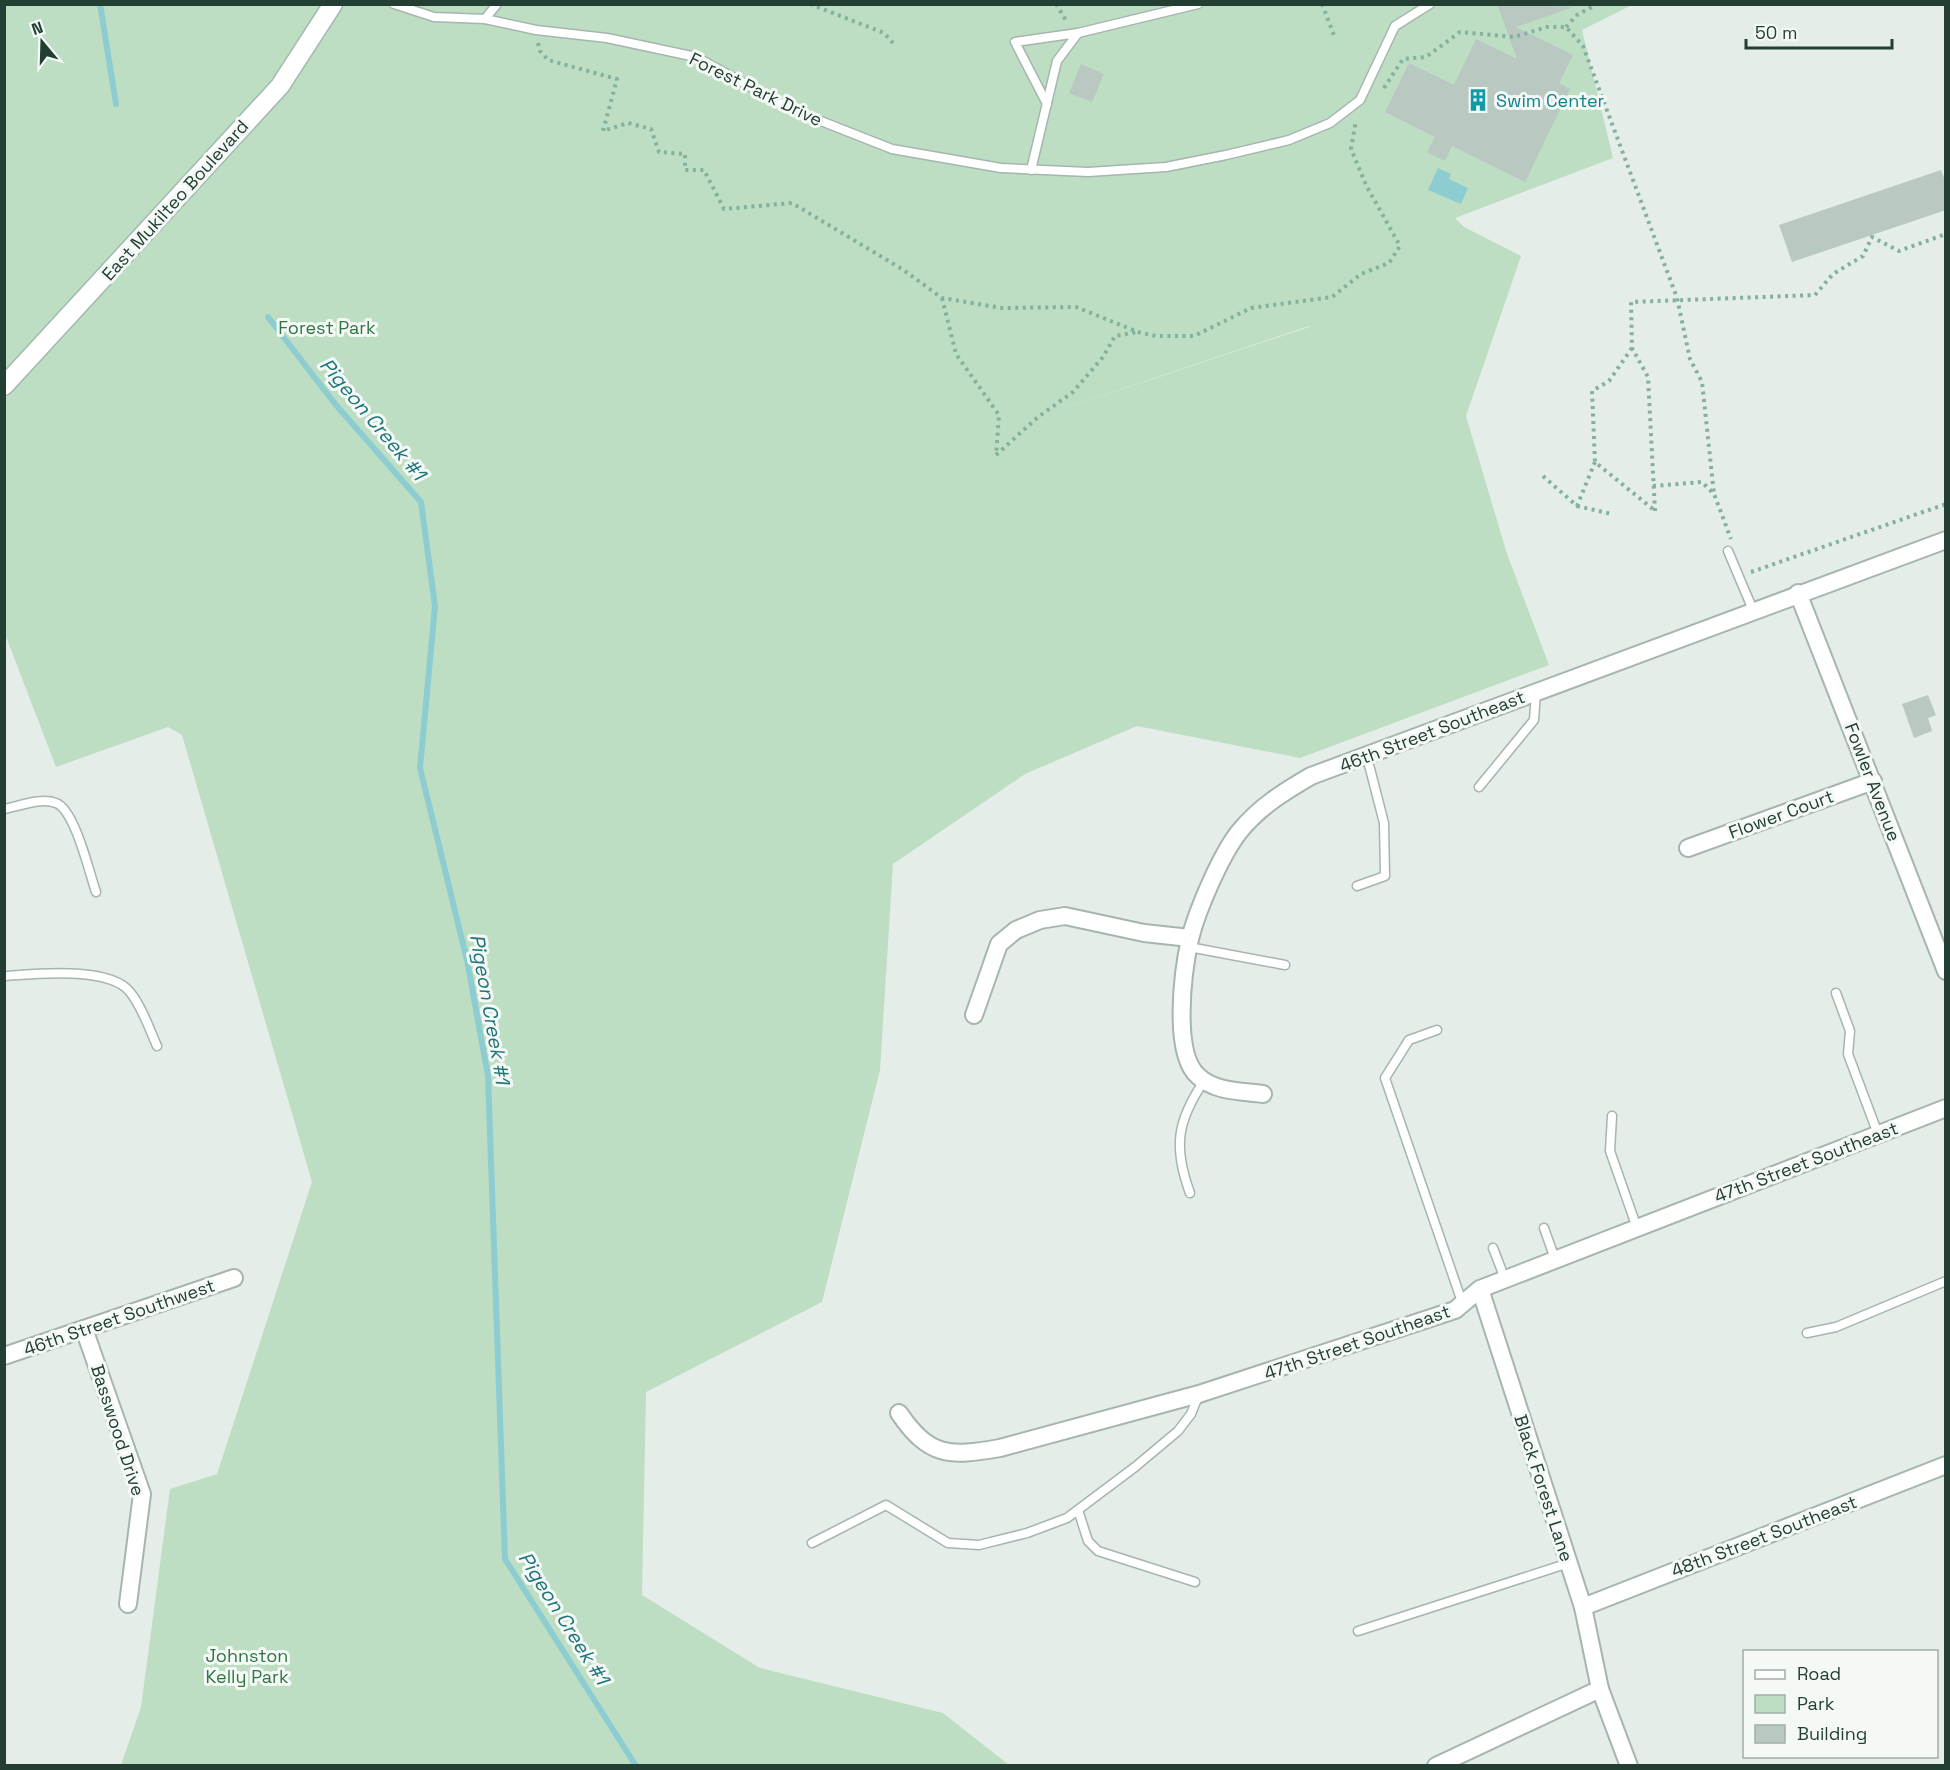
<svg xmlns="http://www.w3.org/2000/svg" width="1950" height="1770" viewBox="0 0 1950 1770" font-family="'Space Grotesk',sans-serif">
	<rect width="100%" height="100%" fill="#e4ede8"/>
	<path fill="#bddec2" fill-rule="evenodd" d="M5 5H1632L1582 30 1613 158 1455 218 1464 227 1521 256 1466 416 1507 554 1549 665 1300 758 1137 726 1025 774 893 864 880 1070 822 1302 646 1392 642 1595 760 1668 943 1713 1009 1765H121L141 1707 170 1489 217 1474 312 1182 182 735 168 727 56 767 5 634ZM1309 326V327L1012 426Z"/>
	<path fill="#8dcdd1" d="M1438 168 1451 174 1449 179 1468 188 1461 204 1428 190Z"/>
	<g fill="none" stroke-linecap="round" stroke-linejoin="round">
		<g stroke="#8dcdd1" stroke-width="6">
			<path d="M100 4 116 104"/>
			<path d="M268 317 336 405 421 502 435 606 420 768 467 960 488 1076 505 1559 636 1766"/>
		</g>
	</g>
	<g fill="#b9c8c1">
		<path d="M1497 4 1573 7 1516 27 1573 55 1559 83 1570 89 1525 182 1452 146 1445 161 1427 152 1435 137 1385 112 1409 63 1454 85 1476 39 1517 59Z"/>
		<path d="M1081 64 1104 74 1092 102 1069 93Z"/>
		<path d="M1941 170 1946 183V210L1792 262 1779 225Z"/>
		<path d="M1928 695 1936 715 1928 718 1932 731 1914 738 1902 704Z"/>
	</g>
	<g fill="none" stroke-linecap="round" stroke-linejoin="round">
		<g stroke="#a6b5ae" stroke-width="11">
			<g id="service">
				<path d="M394 4 434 17 485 19 536 30 607 38 696 57 793 110 892 149 1001 168 1088 172 1166 167 1226 155 1289 140 1330 123 1360 100 1395 26 1430 4"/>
				<path d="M485 19 497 4"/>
				<path d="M1047 104 1015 42 1078 33 1198 4"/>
				<path d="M1031 170 1057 61 1078 33"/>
				<path d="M1728 551 1753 610"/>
				<path d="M1479 787 1534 720 1536 692"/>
				<path d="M4 809C20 806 41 797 56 803 75 810 89 872 96 892"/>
				<path d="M1357 886 1385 876 1384 823 1367 757"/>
				<path d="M1189 947 1285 965"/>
				<path d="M4 976C35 974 109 966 130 992 142 1007 149 1028 157 1046"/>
				<path d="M1836 993 1850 1031 1848 1054 1878 1134"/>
				<path d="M1437 1030 1409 1040 1385 1078 1462 1302"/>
				<path d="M1612 1116 1610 1151 1637 1228"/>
				<path d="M1190 1193C1173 1147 1177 1121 1204 1081"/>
				<path d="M1544 1228 1555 1259"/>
				<path d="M1493 1248 1505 1279"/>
				<path d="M1807 1333 1836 1327 1946 1281"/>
				<path d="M1078 1510 1088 1541 1098 1551 1195 1582"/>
				<path d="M812 1543 886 1505 948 1543 979 1545 1027 1533 1067 1518 1135 1467 1178 1431 1191 1414 1199 1394"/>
				<path d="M1358 1631 1569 1563"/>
			</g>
		</g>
		<g stroke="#a6b5ae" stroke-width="20">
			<g id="minor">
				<path d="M1798 593 1946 971"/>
				<path d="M1688 848 1873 781"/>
				<path d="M974 1015 999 944 1016 930 1040 920 1065 916 1144 933 1190 938"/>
				<path d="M1263 1094C1241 1091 1215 1092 1198 1076 1172 1053 1183 970 1190 939 1197 910 1221 855 1239 832 1259 807 1285 791 1311 776L1946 540"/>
				<path d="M1480 1289 1583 1607 1600 1689 1629 1766"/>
				<path d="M84 1329 142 1494 128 1604"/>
				<path d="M4 1356 234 1278"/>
				<path d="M899 1413C929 1457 949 1457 1000 1448L1199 1394 1455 1310 1480 1289 1946 1108"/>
				<path d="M1583 1607 1946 1465"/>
				<path d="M1436 1766 1600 1689"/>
			</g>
		</g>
		<g stroke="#a2b9af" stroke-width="21">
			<path id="secondary" d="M4 386 280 86 333 4"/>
		</g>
		<g stroke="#84b09e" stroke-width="4" stroke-dasharray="3 4.5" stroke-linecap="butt">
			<path d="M810 4 884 33 894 44"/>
			<path d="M1056 4 1067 22"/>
			<path d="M1322 4 1335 38"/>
			<path d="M1566 27 1577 15 1597 4"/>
			<path d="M538 43 540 51 548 60 617 79 603 131 628 123 651 129 659 152 685 154V170H704L724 209 792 203 902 269 942 298 1002 308 1076 307 1138 332 1156 336H1194L1251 308 1332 297 1361 274 1389 263 1400 246 1366 185 1351 149 1356 120"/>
			<path d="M1384 88 1403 59 1426 57 1460 32 1514 37 1547 27H1566L1583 46 1677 298 1690 359 1702 382 1714 494"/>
			<path d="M942 298 956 354 999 415 996 455 1038 417 1073 392 1103 357 1115 336 1137 332"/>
			<path d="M1632 348 1609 381 1592 391 1595 462 1654 510"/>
			<path d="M1543 476 1577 506 1595 462"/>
			<path d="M1653 486 1702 482 1714 494 1731 539"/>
			<path d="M1577 506 1612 514"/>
			<path d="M1655 511 1648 377 1632 348 1631 302 1815 295 1833 274 1863 256 1872 237 1899 251 1946 234"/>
			<path d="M1751 572 1946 504"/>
		</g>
		<use href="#service" stroke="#fff" stroke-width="8"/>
		<use href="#minor" stroke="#fff" stroke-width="16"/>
		<use href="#secondary" stroke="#fff" stroke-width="18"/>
	</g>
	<defs>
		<g id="building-bare" transform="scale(1.8)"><path d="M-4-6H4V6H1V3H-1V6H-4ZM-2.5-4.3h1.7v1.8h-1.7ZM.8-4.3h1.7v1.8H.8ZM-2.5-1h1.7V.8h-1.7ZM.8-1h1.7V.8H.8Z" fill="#0f9aa8" stroke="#f4f9f6" stroke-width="2.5" paint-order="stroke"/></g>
	</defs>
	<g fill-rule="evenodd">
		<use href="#building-bare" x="1478" y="100"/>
	</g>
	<g text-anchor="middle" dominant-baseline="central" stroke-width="6" stroke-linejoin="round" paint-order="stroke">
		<g font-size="18" fill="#233f34" stroke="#f4f9f6">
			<text transform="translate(756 89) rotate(26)">Forest Park Drive</text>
			<text transform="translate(175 200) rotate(-48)">East Mukilteo Boulevard</text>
			<text transform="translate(1432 731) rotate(-21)">46th Street Southeast</text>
			<text transform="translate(1873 782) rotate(69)">Fowler Avenue</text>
			<text transform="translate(1781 814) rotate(-20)">Flower Court</text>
			<text transform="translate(1806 1162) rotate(-21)">47th Street Southeast</text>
			<text transform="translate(119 1317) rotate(-19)">46th Street Southwest</text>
			<text transform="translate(1357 1342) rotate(-19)">47th Street Southeast</text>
			<text transform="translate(118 1430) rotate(72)">Basswood Drive</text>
			<text transform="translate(1544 1488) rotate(72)">Black Forest Lane</text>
			<text transform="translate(1764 1536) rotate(-21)">48th Street Southeast</text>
		</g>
		<g font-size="18" fill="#0d838f" stroke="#f4f9f6" text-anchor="start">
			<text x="1496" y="100">Swim Center</text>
		</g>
		<g font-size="18" fill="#2e7542" stroke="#f4f9f6">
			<text x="327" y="327">Forest Park</text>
			<text x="247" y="1655">Johnston<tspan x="247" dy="21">Kelly Park</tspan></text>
		</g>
		<g font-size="20" font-style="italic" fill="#1e747a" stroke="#f4f9f6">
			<text transform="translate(373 419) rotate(50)">Pigeon Creek #1</text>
			<text transform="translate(490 1009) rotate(80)">Pigeon Creek #1</text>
			<text transform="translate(564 1618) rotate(58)">Pigeon Creek #1</text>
		</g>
	</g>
	<rect width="1950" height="1770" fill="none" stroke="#233f34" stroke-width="12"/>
	<rect x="1743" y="1650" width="195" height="108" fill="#f4f9f6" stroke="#a0afa8" stroke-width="1.5"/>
	<rect x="1755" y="1670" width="30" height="9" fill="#ffffff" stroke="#a0afa8" stroke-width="1.5"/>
	<text x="1797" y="1680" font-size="18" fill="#233f34">Road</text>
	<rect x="1755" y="1695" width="30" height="18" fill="#bddec2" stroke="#a0afa8" stroke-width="1.5"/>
	<text x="1797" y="1710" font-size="18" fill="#233f34">Park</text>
	<rect x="1755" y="1725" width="30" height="18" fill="#b9c8c1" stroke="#a0afa8" stroke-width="1.5"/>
	<text x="1797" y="1740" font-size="18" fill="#233f34">Building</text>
	<g transform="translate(42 42) rotate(341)" stroke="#f4f9f6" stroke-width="4.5" paint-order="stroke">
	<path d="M0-4.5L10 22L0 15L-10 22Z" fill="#233f34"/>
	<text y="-9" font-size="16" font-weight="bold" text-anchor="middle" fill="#233f34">N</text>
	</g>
	<path d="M1746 39v9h146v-9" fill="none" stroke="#233f34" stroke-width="3"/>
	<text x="1755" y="39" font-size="18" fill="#233f34" stroke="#f4f9f6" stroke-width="4.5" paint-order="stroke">50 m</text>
</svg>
